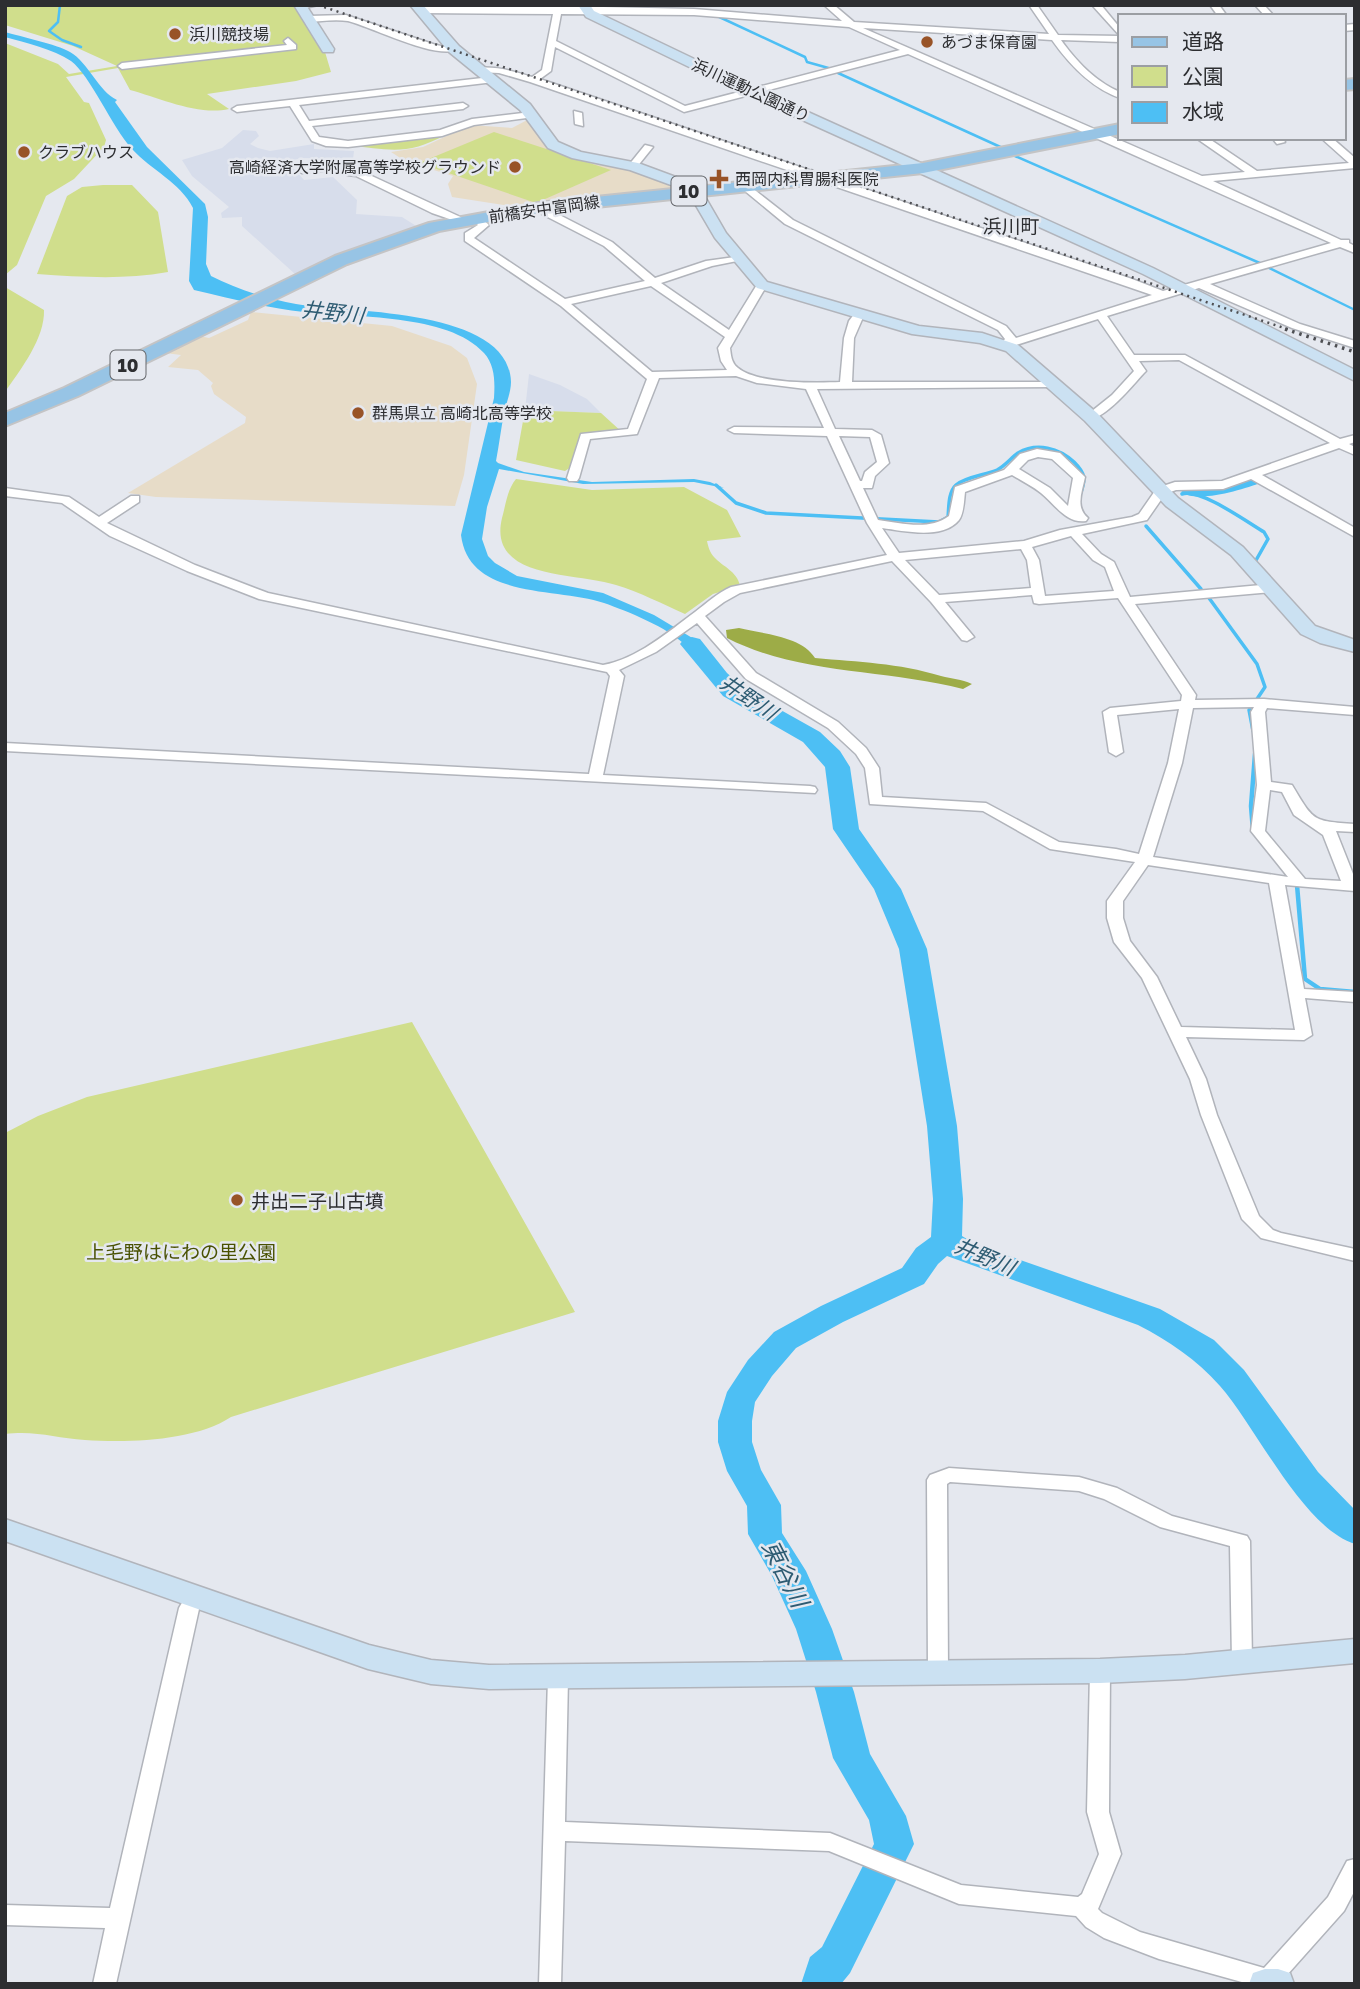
<svg xmlns="http://www.w3.org/2000/svg" width="1360" height="1989" viewBox="0 0 1360 1989" font-family="'Golos Text','Noto Sans JP',sans-serif">
	<rect width="100%" height="100%" fill="#e5e8ef"/>
	<g fill="#d7ddeb">
		<path d="M243 130 256 131 259 136 250 144 258 148 270 151 314 144V149L354 151 353 159 303 158 287 161 304 180 333 177 357 200 356 214 402 217 421 229 327 259 295 274 242 226V217L222 218 221 213 229 207 192 176 182 160 222 148Z"/>
		<path d="M529 374 560 385 587 399 601 413 525 410Z"/>
	</g>
	<g fill="#e7dcc8">
		<path d="M531 118 548 145 632 167 677 186 678 188 517 207 452 197 448 184 453 176 405 161 391 152 423 147 470 125 512 128Z"/>
		<path d="M251 312 392 326 451 346 467 358 477 384 464 475 455 506 156 497 128 493 245 423 246 417 214 394 211 386 213 383 198 370 168 367 181 355 165 353 199 336 209 338 248 320Z"/>
	</g>
	<g fill="#d0de8c">
		<path d="M5 5H296L325 52 331 72 296 81 207 94 229 109C198 116 160 98 130 90L118 68 66 77 84 102 89 103 106 140 104 147 74 179 46 196 17 265 5 275V43L58 64 69 74 117 66 73 46 5 25Z"/>
		<path d="M494 132 611 170 536 203 419 163Z"/>
		<path d="M447 134C407 156 391 150 347 145Z"/>
		<path d="M103 185H132L158 212 168 272C123 280 82 277 37 274L67 196 82 187Z"/>
		<path d="M5 287 44 310C45 338 21 369 5 392Z"/>
		<path d="M525 410 601 413 623 433H581L571 467 565 471 516 460Z"/>
		<path d="M516 479 592 490 684 487 727 510 741 537 707 541C708 546 710 553 714 557 723 567 737 571 740 586L713 594 685 614C663 604 639 592 616 585 579 572 487 581 502 518 506 504 507 490 516 479Z"/>
		<path d="M412 1022 575 1312 231 1417C195 1441 128 1443 85 1440 56 1438 35 1430 5 1434V1133L38 1116 87 1097Z"/>
	</g>
	<path fill="#9dac47" d="M739 628C763 634 802 636 815 658 859 662 898 663 941 676 952 679 961 679 972 684L963 689C886 669 799 675 727 638L726 630Z"/>
	<path fill="#4dbff4" d="M5 32C22 37 56 44 70 52 89 63 98 91 117 100L115 102 147 147 205 204 208 217 206 264 211 276C236 289 268 299 296 304 346 313 509 307 511 382 511 392 506 404 504 413 501 429 499 445 496 461L498 463 524 472 592 482 694 479 710 482 724 488 694 482 583 484 499 469 487 507 482 539 488 556 495 563 517 576 603 593 654 615 694 639 718 673 707 675C700 666 693 655 685 645 669 628 627 611 604 603 557 587 469 600 461 535L494 398C495 382 495 365 484 353 448 313 353 318 304 312 267 308 229 298 194 290L189 281 193 208C180 182 151 170 132 149 112 127 90 75 71 61 53 49 26 43 5 37Z"/>
	<g fill="none" stroke-linecap="round" stroke-linejoin="round">
		<g stroke="#4dbff4" stroke-width="2.5">
			<path d="M60 5 58 22 49 31 62 40 81 47"/>
			<path d="M715 15 805 57 807 62 832 69"/>
			<path d="M838 73 1007 150"/>
			<path d="M1015 156 1262 264"/>
			<path d="M1267 267 1355 310"/>
		</g>
		<g stroke="#4dbff4" stroke-width="3.5">
			<path d="M716 485 736 503 766 513 939 522 948 517C949 508 948 492 956 485 965 477 985 475 997 470 1005 466 1011 458 1018 453 1037 442 1059 448 1074 462 1086 474 1086 479 1080 495"/>
			<path d="M1182 494C1200 488 1247 522 1264 532L1268 539 1255 562 1258 565"/>
			<path d="M1146 526 1201 589"/>
			<path d="M1209 598 1257 664 1265 687 1257 699"/>
			<path d="M1252 706 1249 710 1253 731"/>
		</g>
		<g stroke="#4dbff4" stroke-width="4.5">
			<path d="M1253 831 1251 806 1255 754"/>
			<path d="M1297 885 1305 979 1320 989 1355 992"/>
		</g>
		<path fill="#4dbff4" fill-rule="evenodd" d="M1257 476 1261 477V483C1243 489 1198 504 1181 492L1187 488 1228 486Z"/>
		<path fill="#4dbff4" fill-rule="evenodd" d="M692 637 700 639 727 673 747 691 820 732 840 751 850 767 859 829 901 889 927 949 957 1126 963 1199 962 1236 975 1244 1160 1309 1214 1340 1244 1370 1318 1472 1355 1510V1544C1303 1528 1256 1427 1220 1386 1196 1359 1169 1341 1138 1325L947 1256 938 1264 924 1284 843 1322 796 1348 772 1376 755 1402 752 1421V1442L761 1470 781 1505 782 1533 806 1571 832 1629 854 1692 870 1754 906 1816 914 1844 850 1973 841 1984H801L810 1957 822 1947 874 1844 869 1820 833 1758 816 1692 796 1629 772 1576 748 1534 747 1506 727 1471 718 1442V1421L727 1392 748 1360 774 1332 821 1306 902 1268 916 1248 931 1237 933 1199 927 1126 899 949 874 889 833 829 825 767 803 742 723 696 680 644 684 639Z"/>
		<g stroke="#b1b4bb" stroke-width="3">
			<g id="street">
				<path d="M318 5 301 9 297 6V5Z"/>
				<path d="M824 5H834L854 22 1049 34 1029 5H1037L1058 35 1120 36V42L1061 40C1076 61 1096 82 1120 92V98C1091 88 1069 64 1052 40L863 28 1202 176 1245 172 1196 138H1208L1257 171 1349 163 1321 138H1332L1355 158V168L1213 181 1341 240H1349V243L1355 246V253L1340 247 1210 284 1300 324 1355 341V348L1292 328 1199 288 1107 316 1134 355H1185L1340 439 1355 435V442L1349 444 1355 447V455L1339 448 1262 475 1355 528V537L1251 479 1223 489 1176 490 1165 494 1147 520 1082 534 1101 554 1114 562 1130 597 1272 584 1278 588 1272 592 1135 604 1196 695 1195 700 1264 699 1355 707V715L1267 708 1265 712 1271 782 1292 785C1314 821 1311 821 1355 824V832L1336 831 1355 879V891L1285 885 1304 989 1355 992V1002L1305 998 1312 1035 1304 1040 1186 1037 1206 1079 1217 1115 1259 1216 1273 1230 1281 1233 1355 1249V1261L1261 1238 1242 1219 1201 1115 1190 1079 1142 978 1114 942 1107 918V901L1135 862 1050 849 983 811 870 804 865 768 856 754 828 728 746 679 697 623 656 652 619 670 624 676 603 775 810 786 815 787 817 790 815 793 5 751V743L589 774 610 676 607 672 259 599 187 571 110 536 62 503 5 496V488L69 497 99 517 131 496H139V502L107 523 195 565 268 593 603 665C637 659 668 632 695 612 707 603 717 593 731 587L887 555 867 523 827 436 734 433 728 430 734 427 824 428 806 389 757 383 736 376 659 378 637 434 590 439 579 478 577 481H569L567 478 581 434 628 429 647 379 561 306 465 241V233L478 225 472 218 477 215 489 225 474 238 565 299 645 281 604 246 534 210V206H542L612 242 655 278 706 261 742 256V260L712 266 661 283 729 330 758 283H766L767 285 730 348C731 355 731 363 738 368 757 384 816 383 840 382L844 338 849 321 855 313 859 312 864 315 854 338 852 382H1059V386L1055 387 817 389 835 429 872 430 881 435 889 463 875 476 872 488H863L878 520C901 523 929 531 949 516L955 487 1004 470 1020 454 1037 449 1060 453 1085 477C1082 492 1075 507 1088 518L1086 521C1066 524 1055 504 1041 493 1032 486 1022 481 1012 475L965 492C964 500 964 513 959 520 943 540 904 531 882 528L899 553 1024 541 1060 530 1132 517 1139 514 1157 488 1175 482 1222 481 1330 443 1179 360 1139 361 1146 371 1144 373C1132 386 1104 421 1087 419V415L1112 395 1134 371 1098 319 1010 347H1002L1000 345 1005 339 998 330 785 224 739 186 747 184 793 220 1006 326 1016 338 1152 295 530 82 499 73 477 72V68C496 66 513 71 532 77L542 70 553 14 422 13 418 10 422 7 558 6 694 9 842 21ZM561 14 694 15 849 27 900 50 685 106 556 41ZM555 47 684 112 908 54 1331 243 1163 291 1132 279 540 79 551 71ZM651 286 725 337 718 348 721 361 727 370 652 372 571 304ZM839 436 870 437 877 462 865 472 862 481H860ZM1038 457 1052 459 1073 478 1068 506 1050 488 1019 469 1028 460ZM1071 536 1093 560 1105 567 1114 591 1045 596 1039 560 1032 547ZM1021 549 1027 560 1031 588 939 595 905 560ZM892 561 931 602 962 640 967 641 974 637 945 602 1032 595 1034 603 1039 604 1118 598 1182 695 1181 701 1110 708 1103 712 1109 752 1116 756 1123 752 1117 715 1179 709 1168 763 1139 854 1116 849 1059 842 986 803 882 797 879 768 866 748 838 722 756 673 705 616 724 602 740 593ZM1254 707 1251 712 1257 785 1251 831 1288 877 1153 857 1182 763 1193 708ZM1270 790 1282 792 1294 815 1323 835 1341 881 1305 879 1265 831ZM1148 865 1269 883 1295 1030 1181 1027 1157 977 1130 941 1123 918V901Z"/>
				<path d="M1092 5H1101L1120 28V36Z"/>
				<path d="M1210 5H1219L1227 16H1218Z"/>
				<path d="M1255 5H1264L1274 16H1265Z"/>
				<path d="M346 15 436 45 458 49C438 61 372 27 348 21 336 19 321 21 309 22L305 19 309 16Z"/>
				<path d="M1355 24V30L1344 31V25Z"/>
				<path d="M288 38 296 45V49L122 69 118 66 122 63 287 45 284 41Z"/>
				<path d="M491 77 496 80 494 82 299 105 309 121 463 103 468 106 463 109 312 126 319 137 348 141 440 130 472 119 531 112 534 113V117L474 125 442 136 348 147 326 146 312 141 290 106 237 112 232 109 237 106Z"/>
				<path d="M574 111 582 113 583 126 575 124Z"/>
				<path d="M1272 138H1282L1285 142 1277 144Z"/>
				<path d="M645 145 653 147 636 168H630L628 166Z"/>
				<path d="M344 163 353 170 361 171 469 221 464 224 432 213 356 176 347 175 341 169 302 173 297 170 302 167Z"/>
				<path d="M949 1468 1079 1477 1117 1488 1172 1516 1247 1536 1250 1541 1252 1662 1249 1668 1242 1670 1235 1668 1232 1662 1230 1546 1160 1527 1104 1499 1079 1491 950 1482 947 1484 948 1673 945 1679 938 1681 931 1679 928 1673 927 1480 930 1475Z"/>
				<path d="M195 1590 202 1592 205 1598 199 1609 116 1984H93L105 1928 5 1925V1905L110 1908 179 1608 188 1592Z"/>
				<path d="M1100 1663 1107 1665 1110 1671 1109 1812 1121 1854 1098 1909 1102 1913 1140 1932 1264 1968 1328 1897 1347 1861 1355 1859V1890L1344 1911 1279 1984H1249L1159 1959 1104 1938 1086 1927 1076 1916 959 1904 829 1851 565 1841 561 1984H539L548 1678 551 1672 558 1670 565 1672 568 1678 565 1822 830 1833 961 1885 1078 1897 1082 1894 1099 1854 1087 1812 1090 1671 1093 1665Z"/>
			</g>
		</g>
		<g stroke="#b1b4bb" stroke-width="3">
			<g id="secondary">
				<path d="M294 5H306L334 49 333 52H323Z"/>
				<path d="M410 5H423L459 46 530 104 558 142 581 152 638 163 692 183 704 195 726 233 767 282 919 326 982 333 1018 345 1097 413 1178 498 1243 547 1315 626 1355 640V652L1320 643 1301 634 1231 555 1166 506 1085 421 1006 351 980 343 912 334 757 288 715 238 691 197 682 189 630 170 572 158 548 148 520 110 449 52Z"/>
				<path d="M578 5H590L594 11 757 89 1153 268 1355 370V381L1143 274 747 95 586 17Z"/>
				<path d="M5 1519 369 1645 431 1660 489 1665 1100 1659 1185 1655 1355 1639V1663L1185 1679 1100 1683 489 1689 431 1684 368 1669 5 1541Z"/>
				<path d="M1265 1969H1278L1290 1973 1294 1984H1249L1253 1973Z"/>
			</g>
		</g>
		<g stroke="#c4c4c5" stroke-width="4">
			<g id="primary">
				<path d="M1355 79V89L1344 90V80Z"/>
				<path d="M1120 124V134L923 173 538 213 439 231 347 264 78 396 5 426V413L64 388 335 256 429 223 538 203 923 163Z"/>
			</g>
		</g>
		<use href="#street" fill="#fff" fill-rule="evenodd"/>
		<use href="#secondary" fill="#cbe1f2" fill-rule="evenodd"/>
		<use href="#primary" fill="#97c4e5" fill-rule="evenodd"/>
		<path stroke="#4e4f53" stroke-width="2.5" stroke-dasharray="2 4.5" stroke-linecap="butt" d="M318 5 1290 330"/>
		<path stroke="#4e4f53" stroke-width="3.5" stroke-dasharray="2.5 5" stroke-linecap="butt" d="M1285 329 1355 352"/>
	</g>
	<g fill="#985327" stroke="#e5e8ef" stroke-width="2.5">
		<circle cx="175" cy="34" r="7"/>
		<circle cx="927" cy="42" r="7"/>
		<circle cx="24" cy="152" r="7"/>
		<circle cx="515" cy="167" r="7"/>
		<path d="M715.5 168.5h7v7h7v7h-7v7h-7v-7h-7v-7h7z"/>
		<circle cx="358" cy="413" r="7"/>
		<circle cx="237" cy="1200" r="7"/>
	</g>
	<g text-anchor="middle" dominant-baseline="central" stroke-width="5" stroke-linejoin="round" paint-order="stroke">
		<g font-size="16" fill="#2d2e31" stroke="#e5e8ef" text-anchor="start">
			<text x="189" y="34">浜川競技場</text>
			<text x="941" y="42">あづま保育園</text>
			<text x="38" y="152">クラブハウス</text>
			<text x="501" y="167" text-anchor="end">高崎経済大学附属高等学校グラウンド</text>
			<text x="735" y="179">西岡内科胃腸科医院</text>
			<text x="372" y="413">群馬県立 高崎北高等学校</text>
		</g>
		<g font-size="16" fill="#2d2e31" stroke="#e5e8ef">
			<text transform="translate(751 90) rotate(25)">浜川運動公園通り</text>
			<text transform="translate(544 209) rotate(-8)">前橋安中富岡線</text>
		</g>
		<g fill="#e5e8ef" stroke="#64666a" stroke-width="2">
			<rect x="671.5" y="176.5" width="35" height="29" rx="5"/>
			<rect x="110.5" y="350.5" width="35" height="29" rx="5"/>
		</g>
		<g font-size="18" font-weight="bold" fill="#2d2e31">
			<text x="689" y="191">10</text>
			<text x="128" y="365">10</text>
		</g>
		<g font-size="19" fill="#2d2e31" stroke="#e5e8ef">
			<text x="1011" y="225">浜川町</text>
		</g>
		<g font-size="19" fill="#2d2e31" stroke="#e5e8ef" text-anchor="start">
			<text x="251" y="1200">井出二子山古墳</text>
		</g>
		<g font-size="19" fill="#495102" stroke="#e5e8ef">
			<text x="181" y="1251">上毛野はにわの里公園</text>
		</g>
		<g font-size="21" font-style="italic" fill="#2d5b72" stroke="#e5e8ef">
			<text transform="translate(333 312) rotate(6)">井野川</text>
			<text transform="translate(749 697) rotate(34)">井野川</text>
			<text transform="translate(985 1256) rotate(23)">井野川</text>
		</g>
		<g font-size="24" font-style="italic" fill="#2d5b72" stroke="#e5e8ef">
			<text transform="translate(786 1573) rotate(63)">東谷川</text>
		</g>
	</g>
	<rect width="1360" height="1989" fill="none" stroke="#2d2e31" stroke-width="14"/>
	<rect x="1118" y="14" width="228" height="126" fill="#e5e8ef" stroke="#9b9ea3" stroke-width="2"/>
	<rect x="1132" y="37" width="35" height="10" fill="#97c4e5" stroke="#9b9ea3" stroke-width="2"/>
	<text x="1182" y="49" font-size="21" fill="#2d2e31">道路</text>
	<rect x="1132" y="66" width="35" height="21" fill="#d0de8c" stroke="#9b9ea3" stroke-width="2"/>
	<text x="1182" y="84" font-size="21" fill="#2d2e31">公園</text>
	<rect x="1132" y="102" width="35" height="21" fill="#4dbff4" stroke="#9b9ea3" stroke-width="2"/>
	<text x="1182" y="119" font-size="21" fill="#2d2e31">水域</text>
</svg>
